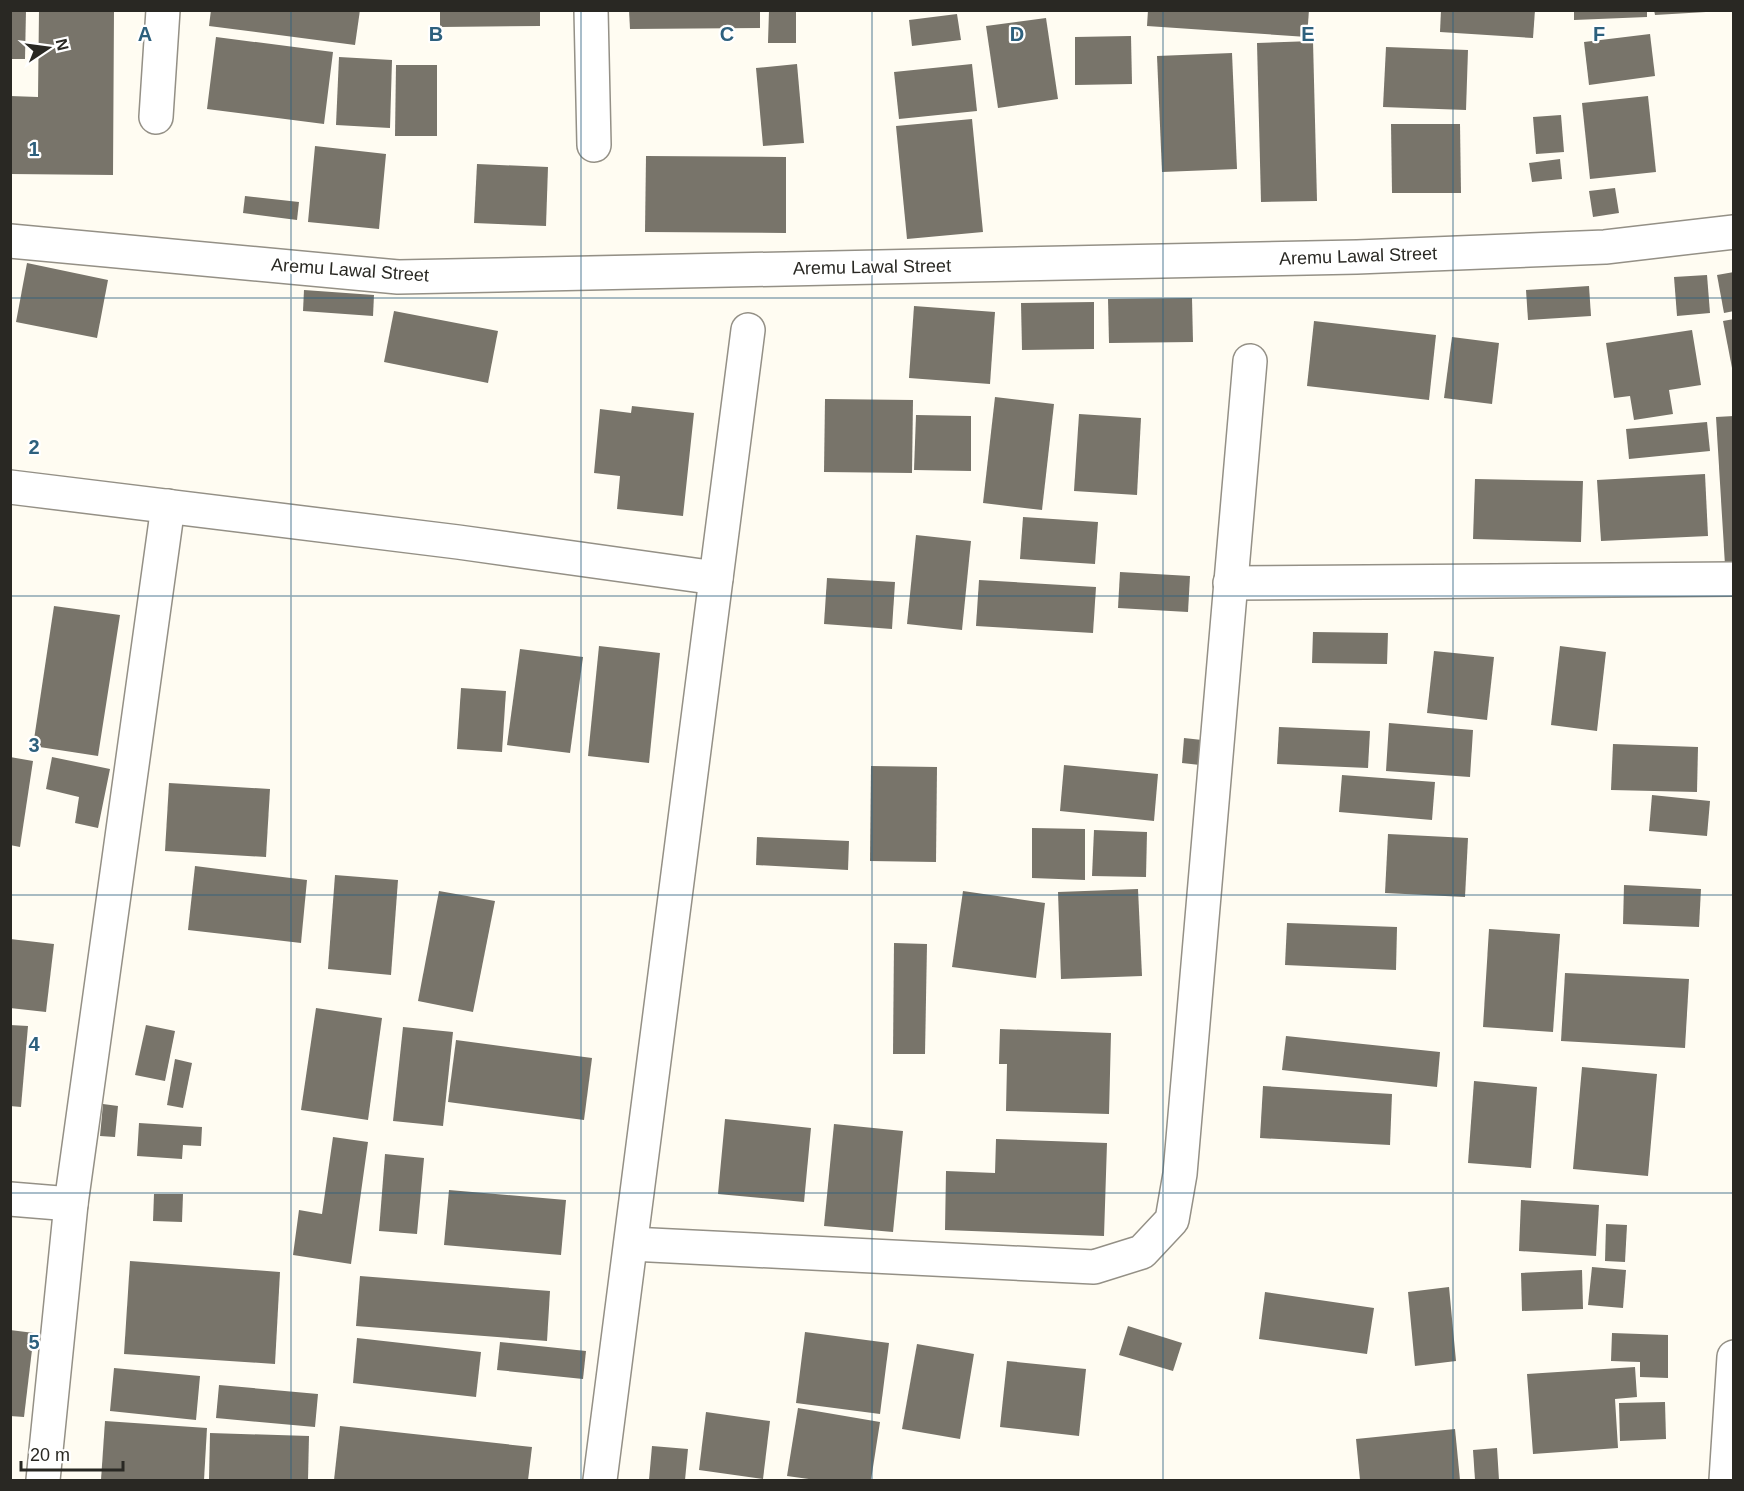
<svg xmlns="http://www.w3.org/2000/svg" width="1744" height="1491" viewBox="0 0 1744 1491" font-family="Arial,sans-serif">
	<rect width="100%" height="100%" fill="#fffcf2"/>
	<g fill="#78746a">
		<path d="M10 10H26L25 59H10Z"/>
		<path d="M39 10H114L113 175 10 174V96L38 97Z"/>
		<path d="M211 10H360L355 45 209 26Z"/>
		<path d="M440 10H540V26L440 27Z"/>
		<path d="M629 10H760V28L630 29Z"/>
		<path d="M769 10H796V43H768Z"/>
		<path d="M1148 10H1309L1307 37 1147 26Z"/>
		<path d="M1441 10H1535L1533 38 1440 32Z"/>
		<path d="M1574 10H1647V17L1574 20Z"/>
		<path d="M1654 10H1706V12L1655 15Z"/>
		<path d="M957 14 961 40 912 46 909 20Z"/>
		<path d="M1046 18 1058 99 998 108 986 26Z"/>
		<path d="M1650 34 1655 76 1589 85 1584 42Z"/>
		<path d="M1131 36 1132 84 1075 85V37Z"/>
		<path d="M216 37 333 52 324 124 207 109Z"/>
		<path d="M1313 41 1317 201 1261 202 1257 43Z"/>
		<path d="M1386 47 1468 50 1466 110 1383 107Z"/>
		<path d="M1232 53 1237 169 1162 172 1157 56Z"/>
		<path d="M339 57 392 60 390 128 336 125Z"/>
		<path d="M797 64 804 143 763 146 756 68Z"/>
		<path d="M972 64 977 111 899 119 894 72Z"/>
		<path d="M396 65H437V136H395Z"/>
		<path d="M1648 96 1656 172 1590 179 1582 103Z"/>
		<path d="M1561 115 1564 152 1536 154 1533 117Z"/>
		<path d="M972 119 983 232 907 239 896 126Z"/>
		<path d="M1391 124H1460L1461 193H1392Z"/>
		<path d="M315 146 386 154 379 229 308 222Z"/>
		<path d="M646 156 786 157V233L645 232Z"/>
		<path d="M1560 159 1562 179 1532 182 1529 163Z"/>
		<path d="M477 164 548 167 546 226 474 223Z"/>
		<path d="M1615 188 1619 213 1593 217 1589 191Z"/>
		<path d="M245 196 299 202 297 220 243 213Z"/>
		<path d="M27 263 108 280 97 338 16 322Z"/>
		<path d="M1734 272V311L1724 313 1717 275Z"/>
		<path d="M1707 275 1710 313 1677 316 1674 277Z"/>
		<path d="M1589 286 1591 316 1528 320 1526 290Z"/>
		<path d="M304 290 374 295 373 316 303 311Z"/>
		<path d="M1192 298 1193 342 1109 343 1108 299Z"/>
		<path d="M1094 302V349L1022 350 1021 303Z"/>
		<path d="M914 306 995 312 990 384 909 378Z"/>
		<path d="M394 311 498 331 488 383 384 362Z"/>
		<path d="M1734 319V368H1732L1723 321Z"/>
		<path d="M1314 321 1436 335 1429 400 1307 386Z"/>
		<path d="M1692 330 1701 385 1669 390 1673 414 1634 420 1630 396 1614 398 1606 343Z"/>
		<path d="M1452 337 1499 343 1492 404 1444 398Z"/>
		<path d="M995 397 1054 404 1042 510 983 503Z"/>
		<path d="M825 399 913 400 912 473 824 472Z"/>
		<path d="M632 406 694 413 683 516 617 509 620 476 594 473 600 409 631 413Z"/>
		<path d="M1079 414 1141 418 1137 495 1074 491Z"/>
		<path d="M916 415 971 416V471L914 470Z"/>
		<path d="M1734 416V564L1725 565 1716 417Z"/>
		<path d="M1707 422 1710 451 1629 459 1626 429Z"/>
		<path d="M1705 474 1708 536 1601 541 1597 480Z"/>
		<path d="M1475 479 1583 481 1581 542 1473 539Z"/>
		<path d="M1023 517 1098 522 1095 564 1020 559Z"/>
		<path d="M916 535 971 541 962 630 907 624Z"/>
		<path d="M1120 572 1190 576 1188 612 1118 608Z"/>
		<path d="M827 578 895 582 892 629 824 624Z"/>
		<path d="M979 580 1096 587 1093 633 976 626Z"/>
		<path d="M54 606 120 615 98 756 33 746Z"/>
		<path d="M1313 632 1388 633 1387 664 1312 663Z"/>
		<path d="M599 646 660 653 649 763 588 756Z"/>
		<path d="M1560 646 1606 652 1597 731 1551 725Z"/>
		<path d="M520 649 583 657 570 753 507 745Z"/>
		<path d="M1434 651 1494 657 1487 720 1427 713Z"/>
		<path d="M461 688 506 691 502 752 457 749Z"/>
		<path d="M1389 723 1473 730 1470 777 1386 771Z"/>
		<path d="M1279 727 1370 731 1368 768 1277 764Z"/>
		<path d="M1184 738 1202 740 1200 765 1182 763Z"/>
		<path d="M1613 744 1698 747 1697 792 1611 790Z"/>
		<path d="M10 757 33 761 20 847 10 845Z"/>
		<path d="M52 757 110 769 98 828 75 823 79 797 46 789Z"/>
		<path d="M1064 765 1158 774 1154 821 1060 811Z"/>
		<path d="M871 766 937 767 936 862 870 861Z"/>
		<path d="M1342 775 1435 782 1432 820 1339 812Z"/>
		<path d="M169 783 270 789 266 857 165 851Z"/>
		<path d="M1652 795 1710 801 1707 836 1649 831Z"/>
		<path d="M1032 828 1085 829V880L1032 878Z"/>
		<path d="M1094 830 1147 832 1146 877 1092 876Z"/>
		<path d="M1388 834 1468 838 1465 897 1385 893Z"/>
		<path d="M757 837 849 841 848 870 756 865Z"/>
		<path d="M195 866 307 880 301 943 188 930Z"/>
		<path d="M335 875 398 880 391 975 328 969Z"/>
		<path d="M1624 885 1701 889 1699 927 1623 924Z"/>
		<path d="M1138 889 1142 976 1061 979 1058 892Z"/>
		<path d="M439 891 495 901 473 1012 418 1001Z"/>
		<path d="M963 891 1045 903 1036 978 952 967Z"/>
		<path d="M1287 923 1397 927 1396 970 1285 965Z"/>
		<path d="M1489 929 1560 934 1553 1032 1483 1027Z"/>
		<path d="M10 939 54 944 46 1012 10 1008Z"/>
		<path d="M894 943 927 944 925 1054H893Z"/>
		<path d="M1565 973 1689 979 1685 1048 1561 1041Z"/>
		<path d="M316 1008 382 1018 368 1120 301 1110Z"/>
		<path d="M10 1025 28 1026 21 1107 10 1106Z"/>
		<path d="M146 1025 175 1031 165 1081 135 1075Z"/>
		<path d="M403 1027 453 1032 443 1126 393 1121Z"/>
		<path d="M1000 1029 1111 1033 1109 1114 1006 1111 1007 1064H999Z"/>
		<path d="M1286 1036 1440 1052 1437 1087 1282 1070Z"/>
		<path d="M456 1040 592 1058 584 1120 448 1102Z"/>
		<path d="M175 1059 192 1063 183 1108 167 1105Z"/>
		<path d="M1582 1067 1657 1074 1648 1176 1573 1169Z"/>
		<path d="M1474 1081 1537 1087 1531 1168 1468 1163Z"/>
		<path d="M1263 1086 1392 1094 1390 1145 1260 1138Z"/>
		<path d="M103 1104 118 1106 115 1137 100 1136Z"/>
		<path d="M725 1119 811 1128 804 1202 718 1194Z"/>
		<path d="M139 1123 202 1127 201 1146 183 1145 182 1159 137 1156Z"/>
		<path d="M834 1124 903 1131 893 1232 824 1226Z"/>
		<path d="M333 1137 368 1142 351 1264 293 1255 299 1210 322 1214Z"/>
		<path d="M996 1139 1107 1143 1104 1236 945 1230 946 1171 995 1173Z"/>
		<path d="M385 1154 424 1158 417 1234 379 1231Z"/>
		<path d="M449 1190 566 1200 561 1255 444 1245Z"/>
		<path d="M154 1194H183L182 1222 153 1221Z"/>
		<path d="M1521 1200 1599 1205 1596 1256 1519 1251Z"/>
		<path d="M1606 1224 1627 1225 1625 1262 1605 1261Z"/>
		<path d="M130 1261 280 1272 275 1364 124 1354Z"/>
		<path d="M1592 1267 1626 1270 1623 1308 1588 1305Z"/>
		<path d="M1582 1270 1583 1309 1522 1311 1521 1273Z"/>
		<path d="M360 1276 550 1291 547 1341 356 1326Z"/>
		<path d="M1449 1287 1456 1361 1415 1366 1408 1292Z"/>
		<path d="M1265 1292 1374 1308 1367 1354 1259 1339Z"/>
		<path d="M1128 1326 1182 1343 1173 1371 1119 1355Z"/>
		<path d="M10 1330 34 1333 24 1417 10 1416Z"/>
		<path d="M805 1332 889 1343 880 1414 796 1403Z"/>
		<path d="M1612 1333 1668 1335V1378L1640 1377V1362L1611 1361Z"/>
		<path d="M357 1338 481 1352 476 1397 353 1383Z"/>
		<path d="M500 1342 586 1351 583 1379 497 1370Z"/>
		<path d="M917 1344 974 1354 960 1439 902 1429Z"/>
		<path d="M1007 1361 1086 1369 1079 1436 1000 1427Z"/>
		<path d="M1635 1367 1637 1397 1615 1399 1618 1448 1533 1454 1527 1374Z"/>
		<path d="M114 1368 200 1376 196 1420 110 1411Z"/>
		<path d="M219 1385 318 1394 315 1427 216 1418Z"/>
		<path d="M1665 1402 1666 1439 1620 1441 1619 1403Z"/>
		<path d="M798 1408 880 1422 871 1480H816L787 1476Z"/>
		<path d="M706 1412 770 1421 763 1479 699 1470Z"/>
		<path d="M105 1421 207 1428 204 1480H101Z"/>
		<path d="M340 1426 532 1447 528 1480H334Z"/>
		<path d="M1455 1429 1460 1480H1360L1356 1439Z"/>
		<path d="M210 1433 309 1436 308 1480H209Z"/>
		<path d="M652 1446 688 1449 685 1480H649Z"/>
		<path d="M1497 1448 1499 1480H1475L1473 1450Z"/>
	</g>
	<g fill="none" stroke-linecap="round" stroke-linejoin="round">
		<g stroke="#949086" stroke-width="36">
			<g id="street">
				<path d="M591 10 594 145"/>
				<path d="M156 117 163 10"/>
				<path d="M10 241 398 277 1357 257 1605 247 1734 232"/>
				<path d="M10 487 458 542 716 578"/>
				<path d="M1230 583 1734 579"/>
				<path d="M10 1199 71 1204"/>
				<path d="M631 1244 1094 1267 1142 1252 1172 1220 1180 1174 1250 361"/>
				<path d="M43 1480 71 1204 168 506"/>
				<path d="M600 1480 748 330"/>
				<path d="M1726 1480 1734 1357"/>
			</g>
		</g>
		<use href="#street" stroke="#fff" stroke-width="33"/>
	</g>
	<path fill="none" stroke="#2d607d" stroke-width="1.5" stroke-opacity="0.55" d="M291 10V1480M581 10V1480M872 10V1480M1163 10V1480M1453 10V1480M10 298H1734M10 596H1734M10 895H1734M10 1193H1734"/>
	<g text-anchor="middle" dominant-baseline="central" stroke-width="4.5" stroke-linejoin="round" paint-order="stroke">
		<g font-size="18" fill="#292823" stroke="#fff">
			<text transform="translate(1358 256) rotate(-2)">Aremu Lawal Street</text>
			<text transform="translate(872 267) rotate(-1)">Aremu Lawal Street</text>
			<text transform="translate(350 270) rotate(4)">Aremu Lawal Street</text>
		</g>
	</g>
	<g font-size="20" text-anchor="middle" font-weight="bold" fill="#2d607d" stroke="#fff" stroke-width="4.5" stroke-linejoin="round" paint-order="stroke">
		<text x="145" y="41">A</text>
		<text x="436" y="41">B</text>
		<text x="727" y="41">C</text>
		<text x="1017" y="41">D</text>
		<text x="1308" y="41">E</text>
		<text x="1599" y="41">F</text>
		<text x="34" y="156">1</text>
		<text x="34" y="454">2</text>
		<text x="34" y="752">3</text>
		<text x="34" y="1051">4</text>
		<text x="34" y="1349">5</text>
	</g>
	<rect width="1744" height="1491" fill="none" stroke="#292823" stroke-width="24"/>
	<g transform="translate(48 48) rotate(77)" stroke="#ffffff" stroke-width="4.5" paint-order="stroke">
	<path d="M0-4.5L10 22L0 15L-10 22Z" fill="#292823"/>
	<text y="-9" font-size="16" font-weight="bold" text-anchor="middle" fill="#292823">N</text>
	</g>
	<path d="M21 1461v9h102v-9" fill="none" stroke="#292823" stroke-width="3"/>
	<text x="30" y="1461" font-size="18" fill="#292823" stroke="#ffffff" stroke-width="4.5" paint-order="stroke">20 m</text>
</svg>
